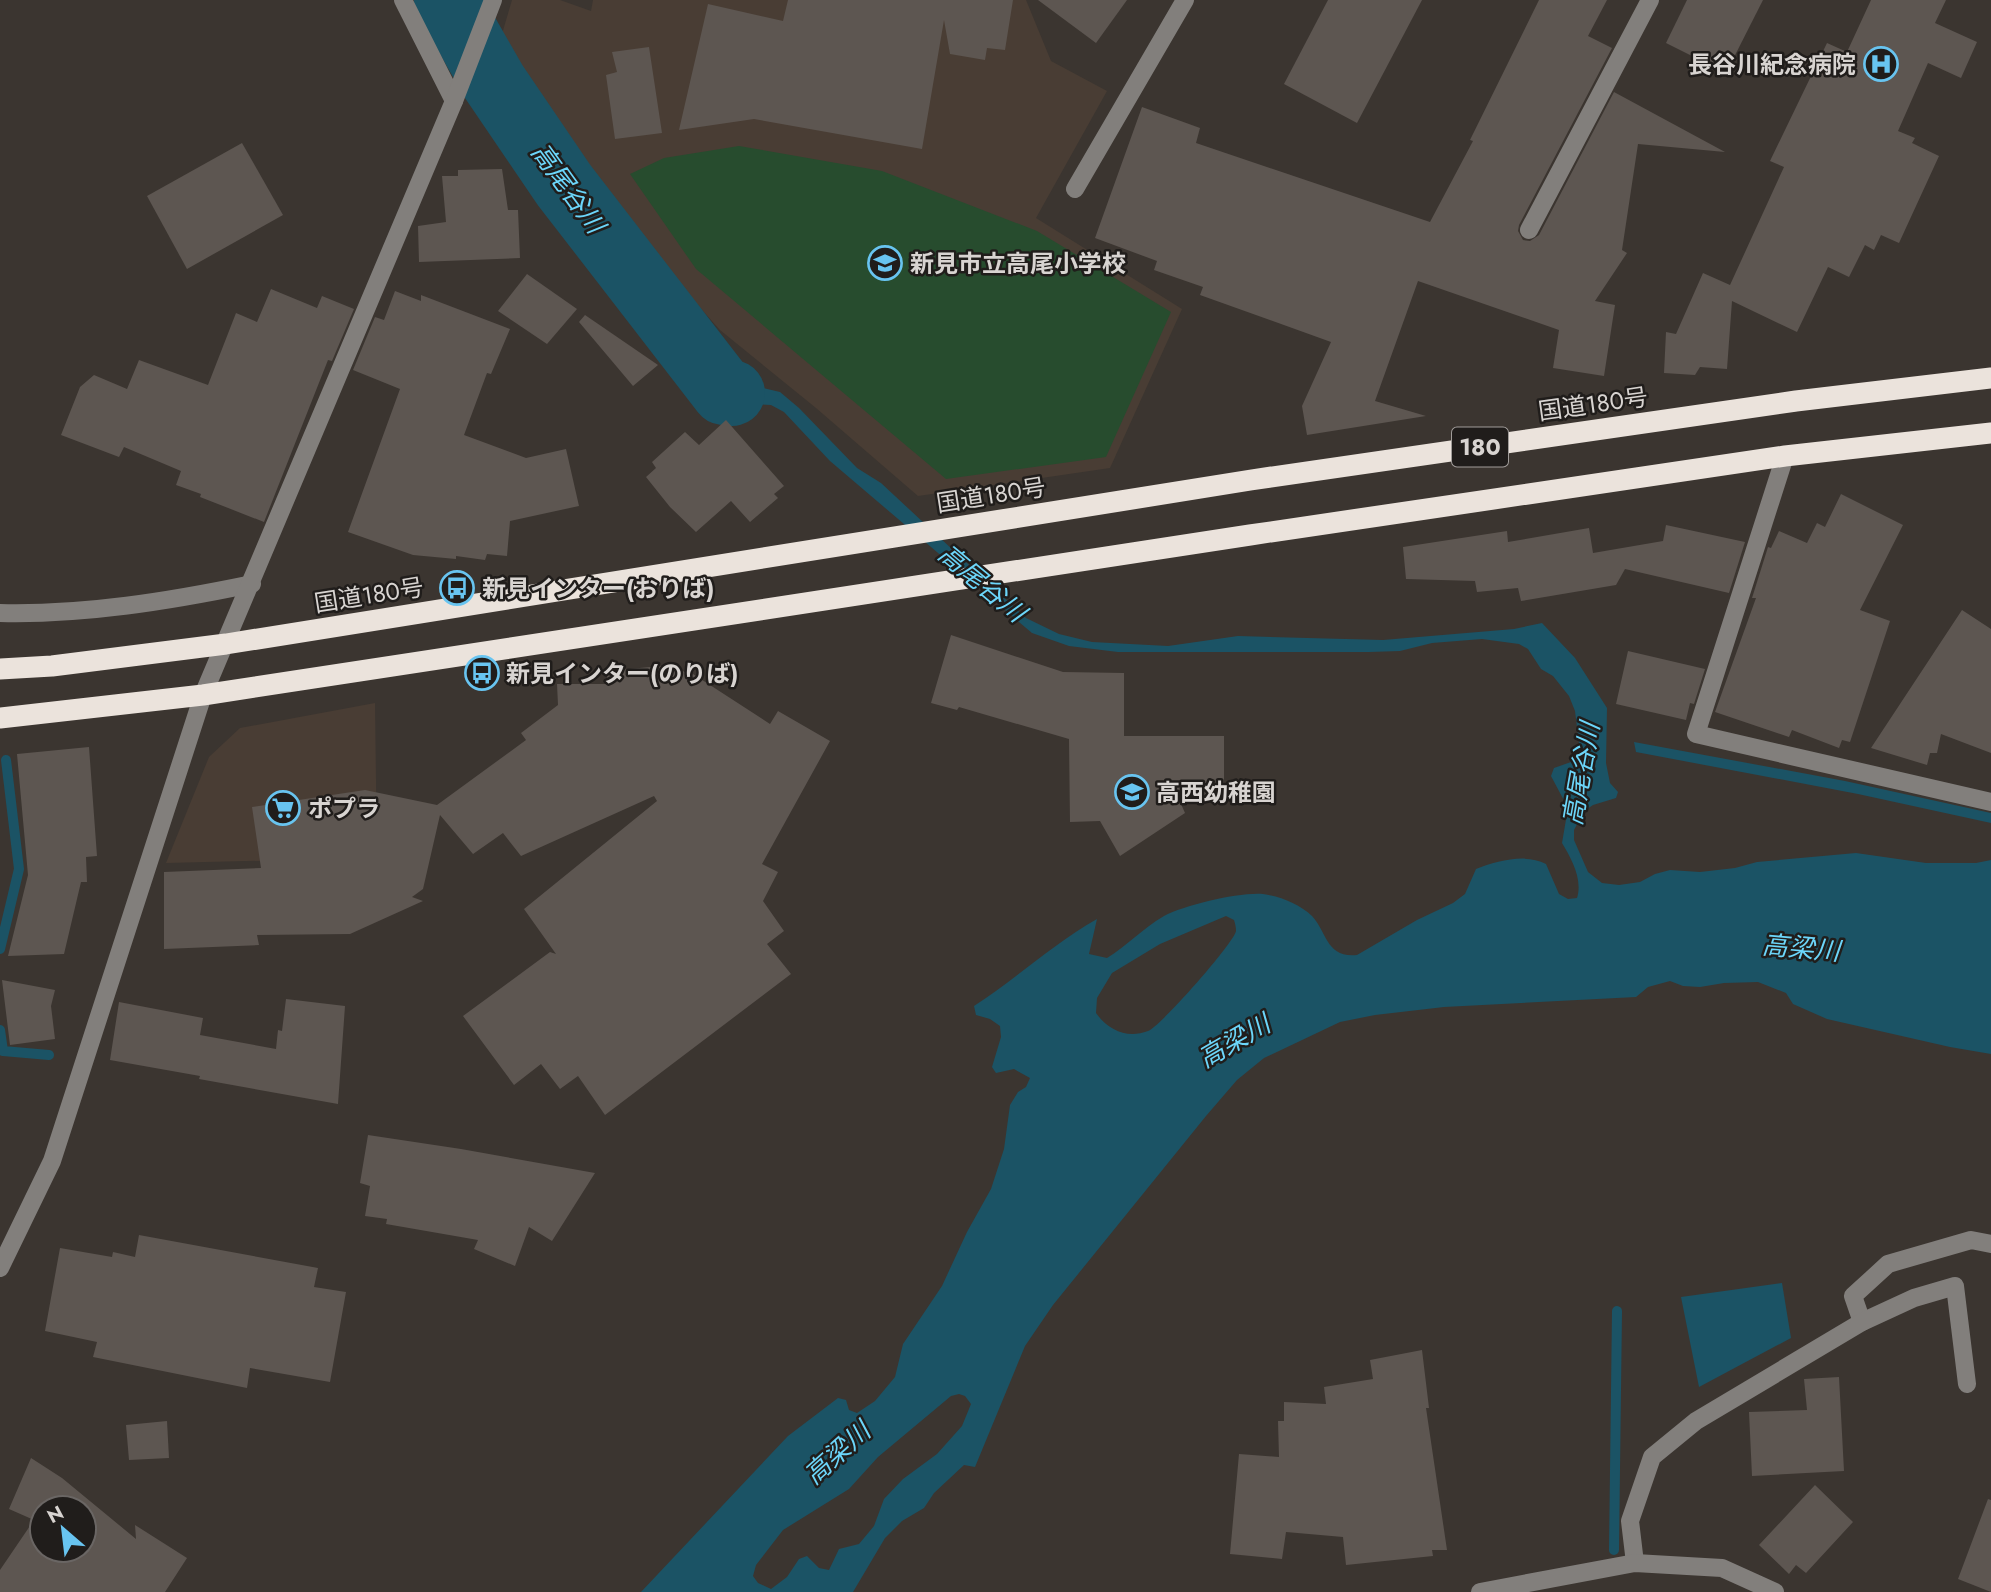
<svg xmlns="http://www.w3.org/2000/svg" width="1991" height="1592" viewBox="0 0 1991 1592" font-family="Jost,'Noto Sans JP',sans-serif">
	<rect width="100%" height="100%" fill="#3b3530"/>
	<g fill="#493d34">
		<path d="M512 0H560L591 11 593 0H1026L1051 61 1107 91 1036 218 1182 309 1110 468 918 496 816 408 720 330 571 163 497 51Z"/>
		<path d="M375 703 377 858 166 863 209 757 240 728Z"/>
	</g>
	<path fill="#274c2e" d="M739 146 882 171 1037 231 1171 312 1106 457 946 479 696 269 630 174 664 158Z"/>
	<g fill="#1b5365" fill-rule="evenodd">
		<path d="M682 312 724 373 737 382 780 392 799 408 857 468 881 483 1026 618 1059 634 1092 642 1168 646 1238 636 1383 640 1514 629 1542 623 1575 658 1607 708 1606 763 1610 783 1618 792 1616 798 1593 805 1584 811 1574 830V840L1588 872 1602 883 1619 885 1640 882 1655 874 1670 870 1700 872 1735 868 1757 862 1856 853 1926 863H1976L1991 860V1054L1950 1047 1827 1019 1793 1004 1786 993 1758 982 1724 983 1700 987 1683 986 1670 981 1648 987 1636 997 1444 1007 1375 1015 1340 1022 1264 1058 1237 1080 1206 1116 1053 1305 1025 1346 975 1467 964 1465 934 1493 924 1508 902 1521 885 1538 853 1592H641L788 1436 838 1398 846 1400 849 1410 857 1413 875 1401 895 1377 903 1344 942 1286 967 1232 991 1189 1004 1149 1010 1105 1018 1092 1026 1087 1030 1078 1014 1069 996 1073 992 1067 1001 1037 1000 1026 990 1019 976 1015 974 1006C1016 979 1053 944 1097 919L1089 954 1107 958C1127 946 1143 928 1164 916 1185 905 1239 892 1263 894 1279 896 1300 904 1312 916 1327 932 1326 958 1357 955L1417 920 1453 903 1465 894 1476 869C1497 861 1526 853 1546 864L1559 894 1568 899 1577 898C1583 879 1571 858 1562 843L1568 808 1551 776 1554 768 1571 762 1577 753 1579 743 1575 711 1569 696 1553 676 1541 669 1528 649 1519 644 1482 639 1432 643 1400 651 1369 652H1118L1069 646 1032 633 830 461 784 412 771 405 750 404 724 406 666 334ZM1226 916 1234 920C1235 923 1236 927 1236 931 1234 943 1160 1027 1148 1031 1127 1039 1108 1030 1096 1013L1097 998 1112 973 1160 944ZM959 1394 965 1396 971 1404 962 1426 937 1454 903 1479 884 1499 874 1526 859 1544 839 1549 829 1570 819 1568 807 1556 799 1559 787 1577 771 1589 758 1583 753 1576 756 1565 783 1530 849 1489 878 1457 951 1396Z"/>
		<path d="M1634 742 1845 781 1991 813V823L1858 794 1636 752Z"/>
		<path d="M1782 1283 1791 1338 1699 1387 1681 1297Z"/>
	</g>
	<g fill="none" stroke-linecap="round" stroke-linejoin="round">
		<g stroke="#1b5365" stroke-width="10">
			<path d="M0 949 19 869 6 760"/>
			<path d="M0 1030 3 1051 49 1055"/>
			<path d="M1614 1550 1617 1311"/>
		</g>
		<path stroke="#1b5365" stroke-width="66" d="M447 0 494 82 564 185 724 392 732 393"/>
	</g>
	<g fill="#5d5651" fill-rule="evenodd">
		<path d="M788 0H1013L1005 50 987 48 985 60 950 54 944 20 922 149 754 119 679 130 708 4 783 21Z"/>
		<path d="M1038 0H1127L1096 43Z"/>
		<path d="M1328 0H1422L1357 123 1284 84Z"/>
		<path d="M1539 0H1607L1588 36 1612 48 1519 225 1518 231 1523 240 1530 241 1539 235 1614 92 1725 152 1638 144 1622 250 1627 253 1595 301 1615 305 1604 376 1553 368 1559 330 1418 281 1375 401 1426 416 1307 435 1302 406 1331 342 1200 295 1203 287 1154 270 1157 261 1095 238 1142 107 1200 128 1196 143 1430 222 1473 141 1470 140Z"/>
		<path d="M1687 0H1763L1726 73 1666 43Z"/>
		<path d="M1871 0H1946L1935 23 1977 42 1961 78 1928 63 1898 131 1915 138 1912 143 1939 156 1899 243 1881 235 1874 250 1865 245 1849 277 1828 267 1797 332 1732 301 1727 369 1700 367 1695 375 1664 373 1666 332 1676 334 1703 273 1730 285 1784 167 1770 161 1827 43 1847 52Z"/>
		<path d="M649 47 662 133 615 139 606 75 617 72 612 52Z"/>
		<path d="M242 143 283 215 187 269 147 196Z"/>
		<path d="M502 169 508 210H518L520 258 419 262 418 226 446 222 442 176H458V170Z"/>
		<path d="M527 274 577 309 547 344 498 311Z"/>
		<path d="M271 289 317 308 322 296 354 309 332 361 328 360 264 522 200 497 201 494 176 485 181 471 124 447 119 457 61 435 80 387 94 375 127 389 139 360 208 385 236 313 257 322Z"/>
		<path d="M395 291 421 301V295L510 329 491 374 487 373 464 435 526 458 566 449 579 506 510 521 507 556 487 554 485 560 456 556V559L413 555 348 532 400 389 353 370 375 317 384 320Z"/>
		<path d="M585 315 658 365 633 386 579 322Z"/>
		<path d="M726 420 784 486 774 494 778 498 750 522 731 501 696 532 670 507 646 477 656 468 652 462 685 432 699 445Z"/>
		<path d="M1841 494 1903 525 1860 610 1890 621 1850 742 1842 740 1839 748 1792 730 1789 737 1715 712 1756 598H1752L1768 547 1771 548 1779 531 1807 543 1817 523 1825 527Z"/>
		<path d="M1666 525 1745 542 1729 593 1625 569 1616 585 1521 601 1518 588 1477 592 1475 581 1406 579 1403 547 1507 531 1508 542 1589 528 1593 553 1663 541Z"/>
		<path d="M1962 610 1991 629V753L1941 734 1937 753H1930L1927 765 1871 748Z"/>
		<path d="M951 635 1063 672 1124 673V736H1224V795H1177L1185 813 1120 856 1100 821 1070 822 1069 739 959 707 957 710 931 703Z"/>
		<path d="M1628 651 1705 669 1694 704 1690 703 1686 720 1616 704Z"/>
		<path d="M672 665 692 676 693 674 770 724 778 711 830 741 762 864 778 872 763 901 784 931 767 944 791 974 605 1115 578 1076 560 1089 541 1064 514 1085 463 1016 550 952 556 954 524 909 657 801 654 796 521 856 503 833 473 854 440 815 423 889 412 897 423 901 350 934 257 935 259 945 164 949V872L261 868 252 807 365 790 437 805 526 740 521 733 558 705 557 684H607V671Z"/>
		<path d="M89 747 97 856 86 857 87 882H81L64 954 8 956 28 875 17 754Z"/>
		<path d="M2 980 55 990 51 1006 55 1039 10 1045Z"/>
		<path d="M286 999 345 1006 338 1104 199 1079 200 1076 110 1060 119 1002 203 1018 200 1035 276 1049 278 1030 282 1031Z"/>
		<path d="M368 1135 461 1149 595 1173 552 1241 529 1227 515 1266 474 1249 478 1240 386 1224 387 1219 365 1216 370 1186 360 1183Z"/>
		<path d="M139 1235 318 1268 314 1287 346 1292 330 1382 250 1368 247 1388 93 1357 97 1342 45 1331 60 1248 112 1257 113 1252 135 1257Z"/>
		<path d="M1422 1350 1429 1408H1426L1447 1550H1432L1433 1556 1346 1565 1343 1537 1286 1532 1282 1559 1230 1554 1239 1454 1279 1457 1278 1421H1284V1402L1326 1404 1324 1387 1373 1379 1370 1360Z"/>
		<path d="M1839 1377 1844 1471 1752 1476 1749 1412 1807 1410 1804 1379Z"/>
		<path d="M167 1421 169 1458 129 1460 126 1425Z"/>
		<path d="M31 1458 62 1478 136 1539 135 1525 187 1558 165 1592H0V1570L34 1520 9 1509ZM42 1508H84V1550H42Z"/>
		<path d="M1815 1485 1853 1522 1806 1573 1796 1565 1789 1574 1759 1545Z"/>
		<path d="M1988 1499 1991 1500V1592L1958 1579Z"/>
	</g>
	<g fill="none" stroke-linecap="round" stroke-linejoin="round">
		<g stroke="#827f7c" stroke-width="18">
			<path d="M403 0 454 101"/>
			<path d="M1075 189 1185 0"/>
			<path d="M1529 230 1650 0"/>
			<path d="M1785 456 1696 734 1991 802"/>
			<path d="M0 613C84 615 170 601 252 584"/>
			<path d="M0 1268 52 1161 203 695 454 101 493 0"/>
			<path d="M1862 1322 1853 1296 1888 1264 1971 1240 1991 1244"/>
			<path d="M1635 1563 1630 1521 1652 1457 1696 1421 1862 1322 1914 1298 1955 1286 1967 1384"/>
			<path d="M1480 1592 1635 1563 1722 1568 1775 1592"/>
		</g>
		<g stroke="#ebe3dc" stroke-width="21">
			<path d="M0 669 52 666 226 644 1251 480 1796 401 1991 378"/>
			<path d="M0 718 203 695 1250 535 1785 456 1991 433"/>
		</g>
	</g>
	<defs>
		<g id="hospital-ring" transform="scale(1.75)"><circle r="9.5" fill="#201d1b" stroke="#68c4f0" stroke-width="1.5"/><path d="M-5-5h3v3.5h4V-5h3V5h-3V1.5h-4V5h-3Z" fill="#68c4f0"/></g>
		<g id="school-ring" transform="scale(1.75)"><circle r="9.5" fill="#201d1b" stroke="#68c4f0" stroke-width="1.5"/><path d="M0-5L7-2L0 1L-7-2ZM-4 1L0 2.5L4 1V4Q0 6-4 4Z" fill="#68c4f0"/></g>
		<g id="bus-ring" transform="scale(1.75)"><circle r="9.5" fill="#201d1b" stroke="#68c4f0" stroke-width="1.5"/><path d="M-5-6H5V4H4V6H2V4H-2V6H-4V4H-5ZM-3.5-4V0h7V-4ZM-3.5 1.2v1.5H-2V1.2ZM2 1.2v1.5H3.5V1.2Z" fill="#68c4f0"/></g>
		<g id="supermarket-ring" transform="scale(1.75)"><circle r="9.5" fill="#201d1b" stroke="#68c4f0" stroke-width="1.5"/><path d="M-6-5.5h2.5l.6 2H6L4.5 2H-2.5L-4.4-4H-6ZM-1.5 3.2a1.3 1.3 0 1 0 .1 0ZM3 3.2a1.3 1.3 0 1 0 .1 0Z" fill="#68c4f0"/></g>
	</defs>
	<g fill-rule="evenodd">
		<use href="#hospital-ring" x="1881" y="64"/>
		<use href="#school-ring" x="885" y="263"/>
		<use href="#bus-ring" x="457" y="588"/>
		<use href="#bus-ring" x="482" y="673"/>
		<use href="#school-ring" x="1132" y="792"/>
		<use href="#supermarket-ring" x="283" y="808"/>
	</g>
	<g text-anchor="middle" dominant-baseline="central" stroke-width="5" stroke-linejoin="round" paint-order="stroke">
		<rect fill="#201d1b" stroke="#a19d9a" stroke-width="2" x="1452" y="427.5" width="56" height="39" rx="5"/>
		<g font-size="23" font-weight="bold" fill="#d8d4d1">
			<text x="1480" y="447">180</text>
		</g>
		<g font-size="24" font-weight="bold" fill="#d8d4d1" stroke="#201d1b" text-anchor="start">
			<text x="1856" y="64" text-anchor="end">長谷川紀念病院</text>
			<text x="910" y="263">新見市立高尾小学校</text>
			<text x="482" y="588">新見インター(おりば)</text>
			<text x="506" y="673">新見インター(のりば)</text>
			<text x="1156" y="792">高西幼稚園</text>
			<text x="308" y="808">ポプラ</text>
		</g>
		<g font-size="24" fill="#d8d4d1" stroke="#201d1b">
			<text transform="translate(1593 404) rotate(-8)">国道180号</text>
			<text transform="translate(991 495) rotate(-9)">国道180号</text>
			<text transform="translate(369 595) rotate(-9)">国道180号</text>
		</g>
		<g font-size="26" font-style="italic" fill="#6cd6fa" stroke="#201d1b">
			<text transform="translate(568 188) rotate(54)">高尾谷川</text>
			<text transform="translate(982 583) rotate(40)">高尾谷川</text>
			<text transform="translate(1581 774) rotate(-80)">高尾谷川</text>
			<text transform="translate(1801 948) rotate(5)">高梁川</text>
			<text transform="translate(1234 1041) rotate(-30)">高梁川</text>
			<text transform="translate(837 1453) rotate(-42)">高梁川</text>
		</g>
	</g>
	<g transform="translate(63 1529) rotate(332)"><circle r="33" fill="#201d1b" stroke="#6a6664" stroke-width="2"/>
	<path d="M0-5L12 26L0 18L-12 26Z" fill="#68c4f0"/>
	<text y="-10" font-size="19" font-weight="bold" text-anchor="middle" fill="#d8d4d1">N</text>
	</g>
</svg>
